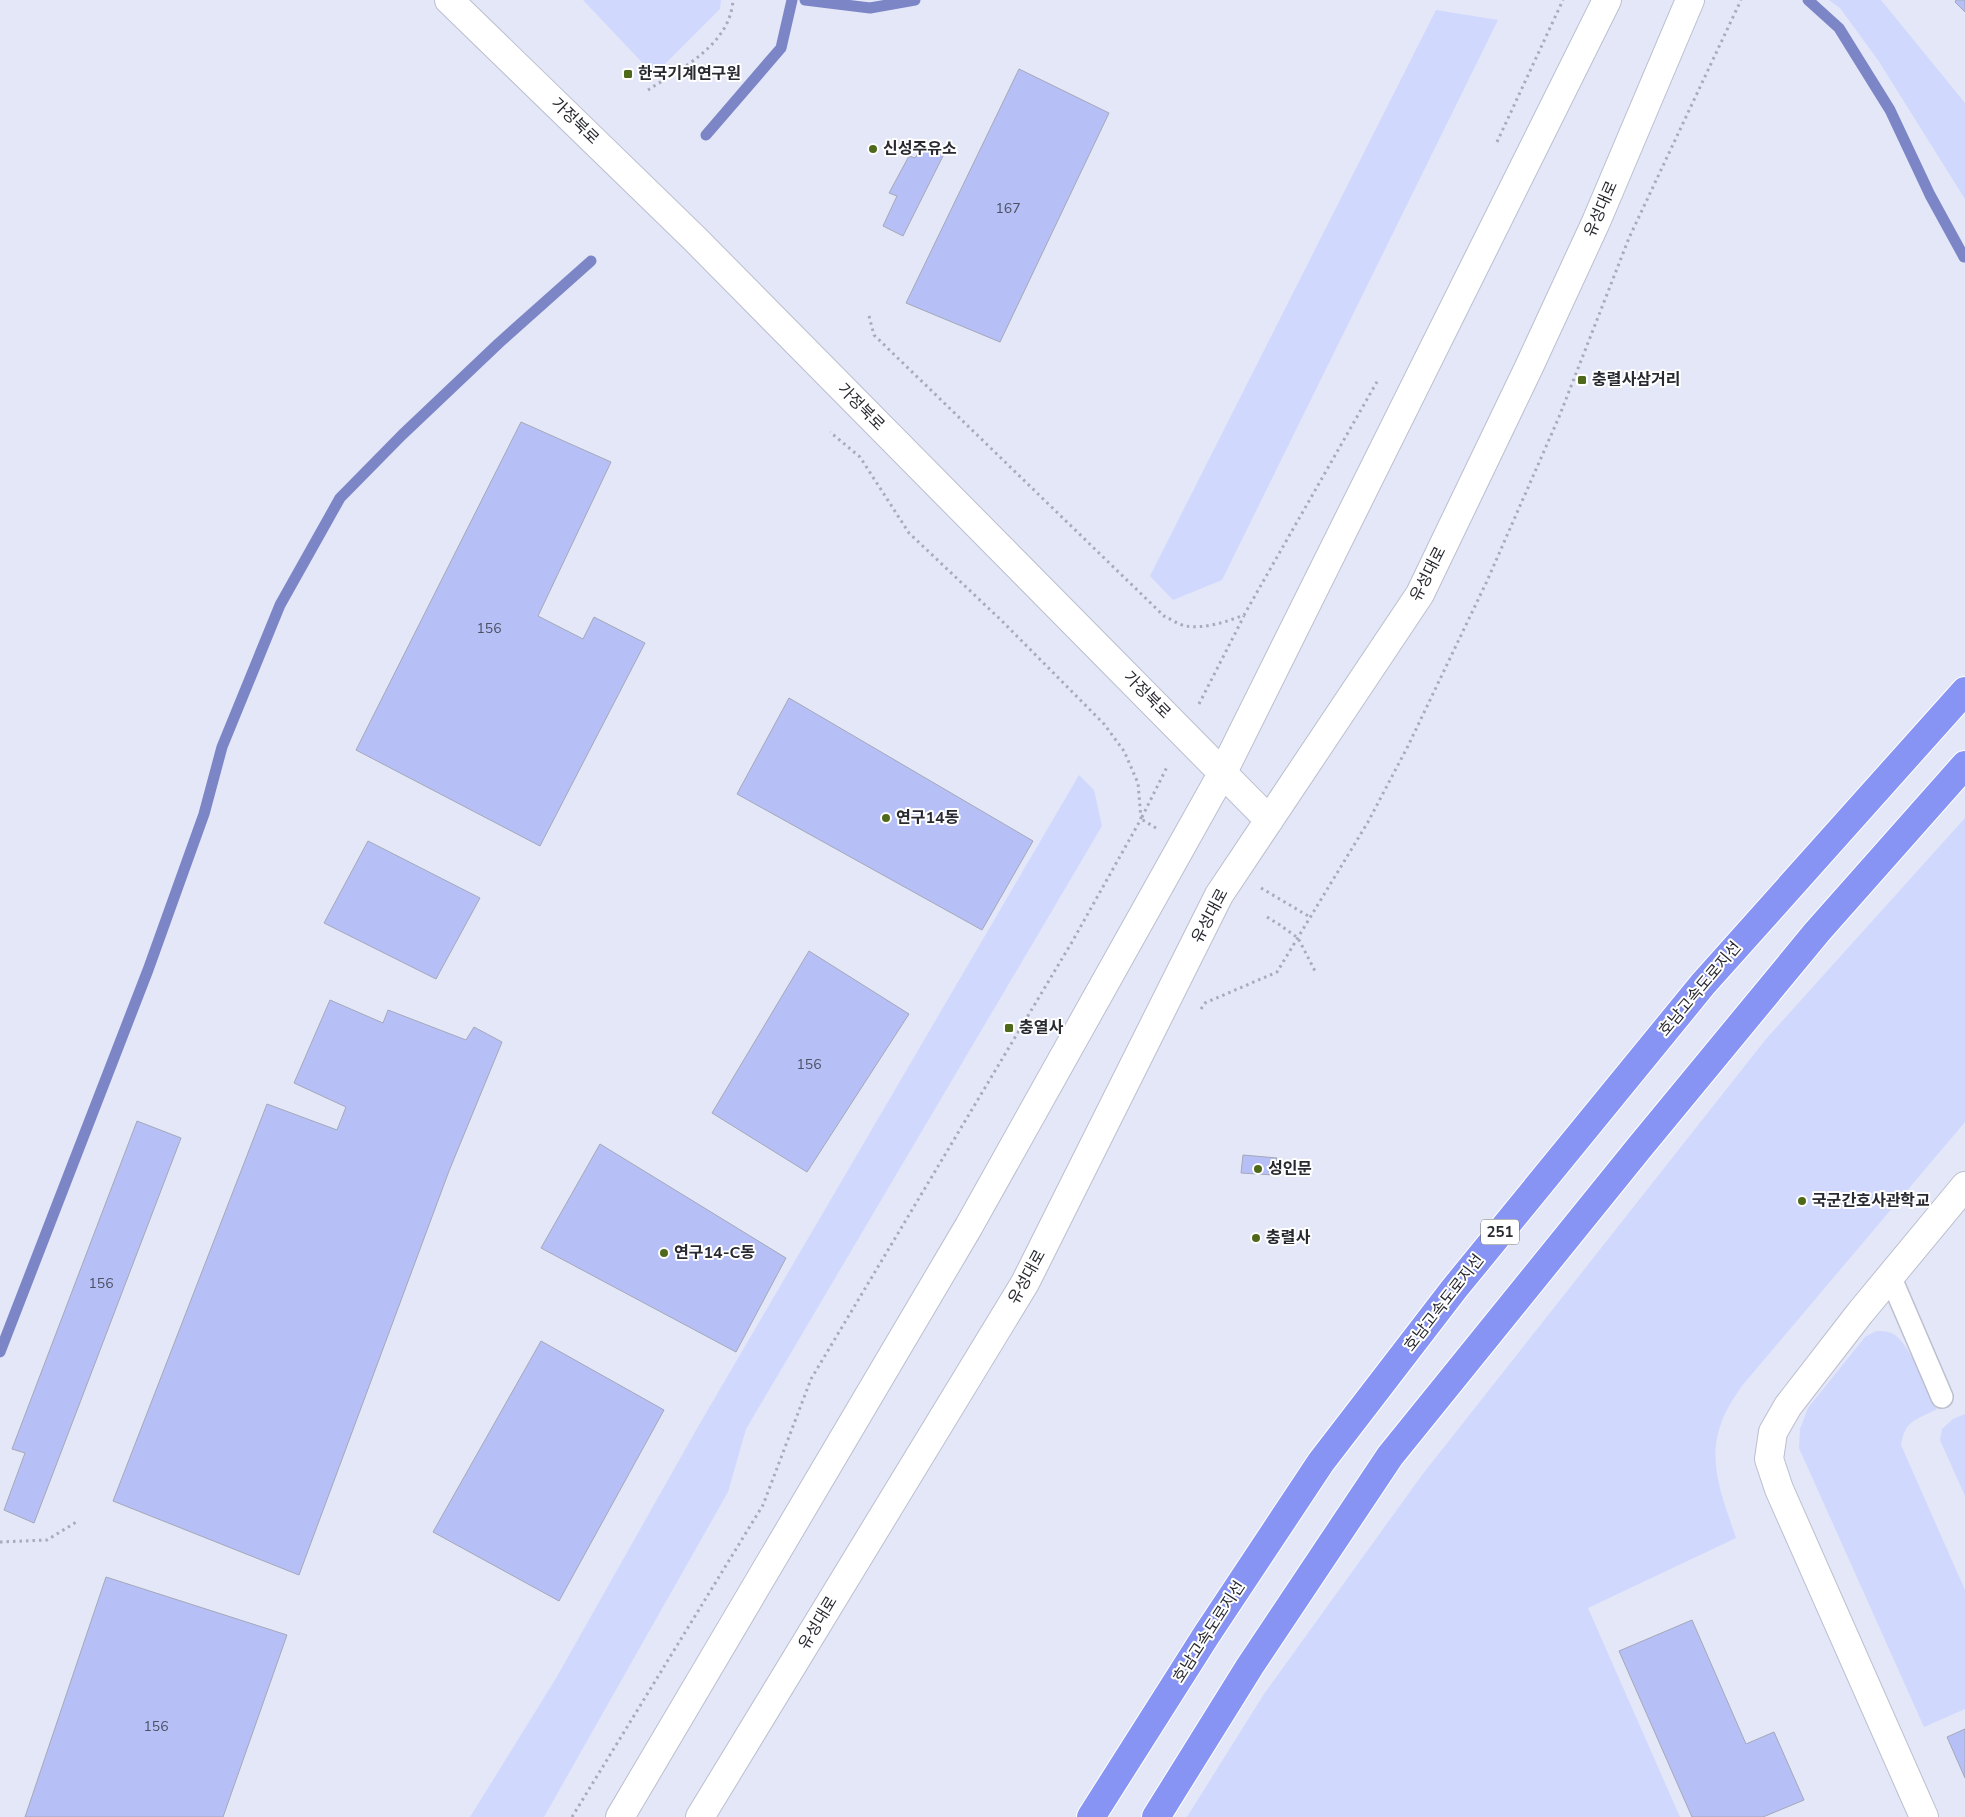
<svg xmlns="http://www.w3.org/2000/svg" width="1965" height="1817" viewBox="0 0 1965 1817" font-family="'Nunito Sans','Noto Sans KR',sans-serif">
	<rect width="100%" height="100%" fill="#e3e7f8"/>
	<g fill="#d1d8fd">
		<path d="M583 0H721L720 9 654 75Z"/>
		<path d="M1829 0H1881L1965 103V199L1878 60 1840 8Z"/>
		<path d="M1436 10 1498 20 1222 580 1173 600 1150 576Z"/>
		<path d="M1079 775 1094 790 1102 826 746 1429 728 1492 544 1817H470L555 1680 699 1425Z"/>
		<path d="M1965 818V1122L1741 1387C1735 1397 1726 1409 1722 1421 1706 1462 1723 1498 1736 1538L1588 1608 1680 1817H1187L1264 1694 1422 1475 1766 1039Z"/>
		<path d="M1876 1331C1883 1331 1889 1331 1895 1335 1910 1346 1928 1391 1937 1409 1916 1420 1905 1420 1901 1445L1965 1590V1709L1924 1727 1799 1448 1800 1429 1808 1408 1865 1337Z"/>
		<path d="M1965 1414V1496L1940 1440 1942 1429 1953 1419Z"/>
	</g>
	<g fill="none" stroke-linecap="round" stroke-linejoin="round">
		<g stroke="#7c86c6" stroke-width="11">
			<path d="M805 0 870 8 915 0"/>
			<path d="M1808 0 1839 28 1890 110 1930 195 1964 257"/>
			<path d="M706 135 781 48 792 0"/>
			<path d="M0 1352 148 970 204 814 222 747 280 605 340 498 402 435 499 343 591 261"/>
		</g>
	</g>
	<g fill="#b6c0f6" stroke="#a4a8b8">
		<path d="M1956 0H1965V12L1955 2Z"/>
		<path d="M1019 69 1109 113 1000 342 906 303Z"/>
		<path d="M923 145 944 154 903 236 883 226 897 196 889 193 909 156 915 158Z"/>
		<path d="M521 422 611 462 538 616 583 639 594 617 645 643 540 846 356 750Z"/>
		<path d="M789 698 1033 841 982 930 737 794Z"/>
		<path d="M368 841 480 898 436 979 324 923Z"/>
		<path d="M809 951 909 1014 807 1172 712 1113Z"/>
		<path d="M330 1000 383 1023 388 1010 466 1040 474 1027 502 1042 449 1171 299 1575 113 1501 267 1104 337 1130 346 1107 294 1083Z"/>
		<path d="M137 1121 181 1138 34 1523 4 1510 25 1453 12 1449Z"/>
		<path d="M600 1144 786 1258 736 1352 541 1248Z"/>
		<path d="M1243 1155 1277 1158 1274 1175 1241 1173Z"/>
		<path d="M541 1341 664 1410 559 1601 433 1532Z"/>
		<path d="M106 1577 287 1635 223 1817H25Z"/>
		<path d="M1692 1620 1746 1744 1774 1732 1804 1800 1763 1817H1692L1619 1651Z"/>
		<path d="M1965 1729V1778L1947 1737Z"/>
	</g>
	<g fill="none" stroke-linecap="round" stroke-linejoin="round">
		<g stroke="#bbbfcf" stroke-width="24">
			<path id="service" d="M1890 1276 1942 1397"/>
		</g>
		<g stroke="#bbbfcf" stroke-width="30">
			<path id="minor" d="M1924 1817 1779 1489 1769 1459 1773 1432 1788 1406 1860 1313 1965 1186"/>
		</g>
		<g stroke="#bbbfcf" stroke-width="30">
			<g id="secondary">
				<path d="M449 0 695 239 1269 820"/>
				<path d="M620 1817 969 1226 1223 772 1607 0"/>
				<path d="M700 1817 1025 1283 1219 895 1420 594 1529 367 1596 222 1690 0"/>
			</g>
		</g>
		<g stroke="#fff" stroke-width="30">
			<g id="motorway">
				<path d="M1091 1817 1207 1634 1321 1462 1454 1289 1703 984 1965 691"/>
				<path d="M1156 1817 1250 1666 1390 1456 1639 1148 1817 932 1965 765"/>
			</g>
		</g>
		<g stroke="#a8abb9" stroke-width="3" stroke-dasharray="2.5 4" stroke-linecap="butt">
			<path d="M648 90C682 68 730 45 733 0"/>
			<path d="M1497 142 1563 0"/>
			<path d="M869 316 874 335 1164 616C1171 619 1179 625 1186 626 1205 629 1226 622 1244 615L1378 380"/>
			<path d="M1199 704 1244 616"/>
			<path d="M1156 828 1141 819 1168 765"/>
			<path d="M1261 888 1310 917"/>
			<path d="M1267 917 1280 925 1298 938 1315 971"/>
			<path d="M1201 1009 1205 1003 1277 972 1368 822 1408 746 1487 581 1559 417 1629 238 1741 0"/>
			<path d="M0 1542 47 1540 78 1521"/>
			<path d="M572 1817 763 1505 811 1379 1072 942 1141 819 1138 783 1124 751 1104 724 1002 621 909 533 860 457 830 432"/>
		</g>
		<use href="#service" stroke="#fff" stroke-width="21"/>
		<use href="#minor" stroke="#fff" stroke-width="28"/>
		<use href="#secondary" stroke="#fff" stroke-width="28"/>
		<use href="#motorway" stroke="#8794f4" stroke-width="28"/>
	</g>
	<g fill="#4f691b" stroke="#fff" stroke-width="2">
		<rect x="623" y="69" width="10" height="10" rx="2.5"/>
		<circle cx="873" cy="149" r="5"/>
		<rect x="1577" y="375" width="10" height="10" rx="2.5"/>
		<circle cx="886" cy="818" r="5"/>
		<rect x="1004" y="1023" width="10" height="10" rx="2.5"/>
		<circle cx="1258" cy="1169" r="5"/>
		<circle cx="1802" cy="1201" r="5"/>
		<circle cx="1256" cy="1238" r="5"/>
		<circle cx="664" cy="1253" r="5"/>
	</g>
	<g text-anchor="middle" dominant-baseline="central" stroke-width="4" stroke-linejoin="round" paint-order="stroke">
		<g font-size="14" fill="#4c5062">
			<text x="1008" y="208">167</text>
			<text x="489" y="628">156</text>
			<text x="809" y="1064">156</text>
			<text x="101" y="1283">156</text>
			<text x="156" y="1726">156</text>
		</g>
		<rect fill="#fff" stroke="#696a6f" stroke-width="1" x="1481" y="1219.5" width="38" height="25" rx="4"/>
		<g font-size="15" font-weight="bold" fill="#292a31">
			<text x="1500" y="1232">251</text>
		</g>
		<g font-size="16" font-weight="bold" fill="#292a31" stroke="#fff" text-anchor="start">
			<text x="638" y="74">한국기계연구원</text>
			<text x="883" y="149">신성주유소</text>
			<text x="1592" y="380">충렬사삼거리</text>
			<text x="896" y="818">연구14동</text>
			<text x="1019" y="1028">충열사</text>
			<text x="1268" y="1169">성인문</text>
			<text x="1812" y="1201">국군간호사관학교</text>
			<text x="1266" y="1238">충렬사</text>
			<text x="674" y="1253">연구14-C동</text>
		</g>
		<g font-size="16" fill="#292a31" stroke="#fff">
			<text transform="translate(575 121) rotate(44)">가정북로</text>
			<text transform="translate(1601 209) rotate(-66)">유성대로</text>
			<text transform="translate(861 407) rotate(45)">가정북로</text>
			<text transform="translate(1428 574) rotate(-63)">유성대로</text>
			<text transform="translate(1147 695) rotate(45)">가정북로</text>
			<text transform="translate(1210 916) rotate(-62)">유성대로</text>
			<text transform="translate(1700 989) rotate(-50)">호남고속도로지선</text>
			<text transform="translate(1027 1277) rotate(-61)">유성대로</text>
			<text transform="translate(1444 1303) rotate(-52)">호남고속도로지선</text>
			<text transform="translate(818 1623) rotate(-59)">유성대로</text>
			<text transform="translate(1209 1632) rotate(-57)">호남고속도로지선</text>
		</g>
	</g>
</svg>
